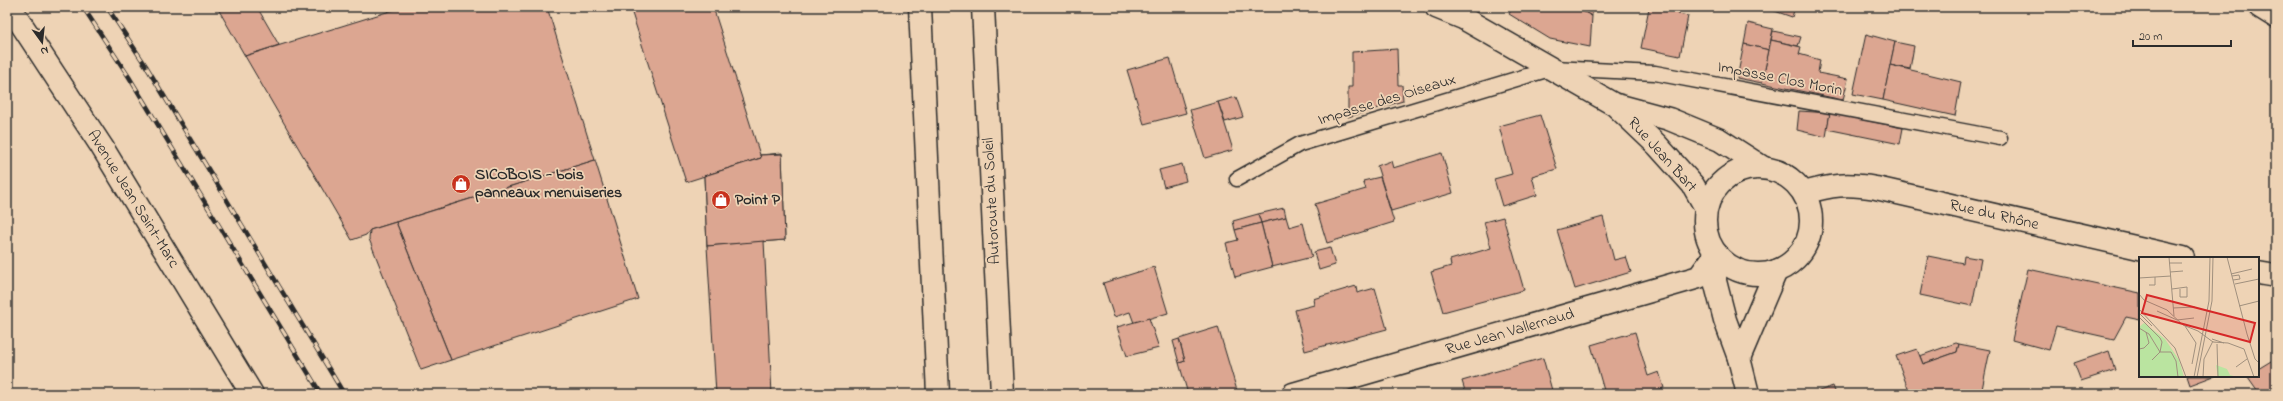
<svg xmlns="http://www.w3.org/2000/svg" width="2283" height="401" viewBox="0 0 2283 401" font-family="'Indie Flower',sans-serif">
	<rect width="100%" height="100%" fill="#eed3b5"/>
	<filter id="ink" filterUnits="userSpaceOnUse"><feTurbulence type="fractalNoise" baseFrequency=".025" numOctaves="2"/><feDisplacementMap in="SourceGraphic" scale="8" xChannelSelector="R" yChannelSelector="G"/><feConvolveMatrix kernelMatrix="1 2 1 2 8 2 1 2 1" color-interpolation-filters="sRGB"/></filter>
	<g filter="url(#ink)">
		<g fill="#dca691" stroke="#2b2b2b">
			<path d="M217 7H257L279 45 245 56Z"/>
			<path d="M403 7H547L595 160 370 230 366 235 352 240 245 56Z"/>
			<path d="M630 7H713L761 158 686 182Z"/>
			<path d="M1513 7H1575L1592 16 1590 47 1550 39 1509 14Z"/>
			<path d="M1575 7H1592V16Z"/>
			<path d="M1644 7H1680L1678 14 1688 16 1680 56 1641 48 1649 8Z"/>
			<path d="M1770 7H1795L1792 17 1769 9Z"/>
			<path d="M1748 23 1773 29 1769 50 1744 44Z"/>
			<path d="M1773 31 1801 37 1798 46 1771 40Z"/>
			<path d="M1866 34 1895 42 1883 100 1853 94Z"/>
			<path d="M1771 40 1801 47 1799 54 1820 60 1818 73 1848 79 1843 100 1762 83Z"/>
			<path d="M1895 42 1914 46 1910 69 1890 65Z"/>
			<path d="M1744 44 1769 50 1762 83 1737 78Z"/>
			<path d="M1397 49 1398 85H1402L1403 101 1348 117V87H1352V52Z"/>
			<path d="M1170 58 1186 113 1144 124 1127 70Z"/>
			<path d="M1890 65 1961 82 1955 116 1883 100Z"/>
			<path d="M1236 97 1243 117 1225 122 1218 102Z"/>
			<path d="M1218 102 1233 150 1205 158 1190 110Z"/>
			<path d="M1799 111 1830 113 1826 137 1797 130Z"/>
			<path d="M1830 113 1903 128 1900 144 1827 129Z"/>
			<path d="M1540 115 1557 169 1532 176 1537 195 1502 206 1494 179 1512 174 1499 126Z"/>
			<path d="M782 153 785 240 707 246 704 176 761 158 760 155Z"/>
			<path d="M1442 153 1453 193 1391 211 1377 166 1391 161 1393 168Z"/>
			<path d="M782 154 785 240 707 246 704 176 761 158 760 155Z"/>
			<path d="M595 160 638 299 451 360 396 222Z"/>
			<path d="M1182 164 1186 181 1164 187 1159 170Z"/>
			<path d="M1380 177 1394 222 1327 243 1315 204 1366 189 1363 181Z"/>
			<path d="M1284 208 1286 217 1261 223 1258 214Z"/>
			<path d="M1258 214 1261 223 1235 230 1233 221Z"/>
			<path d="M1286 217 1289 227 1303 223 1312 257 1272 267 1261 223Z"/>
			<path d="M1503 217 1524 290 1443 312 1431 272 1451 266 1450 260 1491 248 1484 222Z"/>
			<path d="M1603 217 1614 260 1626 257 1631 272 1575 289 1557 230Z"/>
			<path d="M396 222 451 360 421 370 369 239 370 230Z"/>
			<path d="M1261 223 1272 267 1235 277 1226 243 1238 240 1235 230Z"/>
			<path d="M764 241 772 394H716L707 246Z"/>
			<path d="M1330 248 1335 265 1319 270 1314 252Z"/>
			<path d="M1928 256 1963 263 1964 256 1981 259 1972 306 1920 295Z"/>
			<path d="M1154 267 1168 313 1134 323 1130 312 1114 317 1103 283Z"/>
			<path d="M2028 269 2140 293V320L2126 317 2114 339 2056 326 2049 350 2012 340Z"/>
			<path d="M1356 286 1357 293 1375 288 1387 329 1305 351 1295 310 1314 305 1313 299Z"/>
			<path d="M1149 318 1159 348 1127 356 1117 327Z"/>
			<path d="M1218 327 1238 394H1188L1179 363 1185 361 1179 339Z"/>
			<path d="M1635 332 1648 376 1659 372 1664 388 1640 394H1605L1591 345Z"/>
			<path d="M1179 339 1185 361 1179 363 1173 341Z"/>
			<path d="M1956 343 1959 344 1957 352 1923 364 1920 356Z"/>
			<path d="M1959 344 1990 350 1981 394H1934V392L1910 394 1896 356 1917 349 1923 364 1957 352Z"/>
			<path d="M2109 351 2115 370 2081 381 2074 363Z"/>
			<path d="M1543 358 1553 394H1466L1462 381Z"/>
			<path d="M2276 358V394H2260L2248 377 2258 376V369Z"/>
			<path d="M2187 376H2214L2190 385Z"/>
			<path d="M1833 386 1836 394H1811Z"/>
		</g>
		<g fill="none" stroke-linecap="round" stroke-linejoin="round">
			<g stroke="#2b2b2b" stroke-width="17">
				<path id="service" d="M1237 179 1300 144 1553 68 1655 73 2000 138"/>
			</g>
			<g stroke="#2b2b2b" stroke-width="25">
				<g id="minor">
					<path d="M10 7 102 147 252 394"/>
					<path d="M1293 394 1699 277 1716 254"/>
				</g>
			</g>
			<g stroke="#2b2b2b" stroke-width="25">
				<g id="tertiary">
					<path d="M1436 7 1463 18 1615 105 1657 145 1693 185 1706 208"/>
					<path d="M1617 105 1669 119 1720 140 1762 167"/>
					<circle cx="1758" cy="221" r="53"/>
					<path d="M1804 193C1832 185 1846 183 1876 188L2183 258"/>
					<path d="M1716 254 1715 281 1725 320 1739 358 1748 394"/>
					<path d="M2258 273 2276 276"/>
					<path d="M1739 358 1776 271"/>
				</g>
			</g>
			<g stroke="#2b2b2b" stroke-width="25">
				<path id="primary" d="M2260 7 2276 17"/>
			</g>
			<g stroke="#2b2b2b" stroke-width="25">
				<g id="motorway">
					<path d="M920 7 938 394"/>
					<path d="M983 7 1002 394"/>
				</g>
			</g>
			<use href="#service" stroke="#eed3b5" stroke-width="14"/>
			<use href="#minor" stroke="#eed3b5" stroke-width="22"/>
			<use href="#tertiary" stroke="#eed3b5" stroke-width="22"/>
			<use href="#primary" stroke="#eed3b5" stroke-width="22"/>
			<use href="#motorway" stroke="#eed3b5" stroke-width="22"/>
			<g stroke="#2b2b2b" stroke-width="4.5">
				<g id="rail">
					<path d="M83 7 129 77 321 394"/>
					<path d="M107 7 146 66 344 394"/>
				</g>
			</g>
			<use href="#rail" stroke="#eed3b5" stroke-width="3" stroke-dasharray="9" stroke-linecap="butt"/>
		</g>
	</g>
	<defs>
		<g id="shop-disc" transform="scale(1)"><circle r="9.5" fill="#c8321e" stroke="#eed3b5"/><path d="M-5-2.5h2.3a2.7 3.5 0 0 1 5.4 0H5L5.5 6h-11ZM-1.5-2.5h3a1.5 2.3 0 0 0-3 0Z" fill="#fff"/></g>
	</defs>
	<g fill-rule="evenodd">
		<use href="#shop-disc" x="461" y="184"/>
		<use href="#shop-disc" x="721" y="200"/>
	</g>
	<g text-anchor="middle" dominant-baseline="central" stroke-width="3.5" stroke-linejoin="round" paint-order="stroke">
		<g font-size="16" fill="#2b2b2b" stroke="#eed3b5">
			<text transform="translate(1780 79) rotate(11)">Impasse Clos Morin</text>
			<text transform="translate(1387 100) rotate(-17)">Impasse des Oiseaux</text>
			<text transform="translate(1662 155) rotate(48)">Rue Jean Bart</text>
			<text transform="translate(133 199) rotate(58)">Avenue Jean Saint-Marc</text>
			<text transform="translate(992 201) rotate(-93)">Autoroute du Soleil</text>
			<text transform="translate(1994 215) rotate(13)">Rue du Rhône</text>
			<text transform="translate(1510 332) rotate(-16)">Rue Jean Vallernaud</text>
		</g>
		<g font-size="16" font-weight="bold" fill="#2b2b2b" stroke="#eed3b5" text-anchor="start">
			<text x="475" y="175">SICOBOIS - bois<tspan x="475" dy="18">panneaux menuiseries</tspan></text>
			<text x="735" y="200">Point P</text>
		</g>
	</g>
	<g transform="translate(2139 257)">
		<rect width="120" height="120" fill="#eed3b5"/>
		<path d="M5 66 26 82 40 103 45 120H0V70ZM77 108 88 112 91 118 98 120H79Z" fill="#bae4a0"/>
		<path fill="none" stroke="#a0907e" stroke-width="1" d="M30 0 35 59M88 0 108 77 116 102 120 106M30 6H43M31 15 44 14M92 17 113 12M93 19 100 18 101 22 94 23M0 21 32 19M96 27 120 22M10 28H16V20M33 32 48 30V40H41V32M0 37 5 43 28 53 44 68 59 74 74 85 89 86M100 49 120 44M34 51 56 50M0 52 36 91 47 120M18 54 38 63 55 61M0 56 13 69M0 60 21 81 23 85 21 95 10 77 0 71M46 69 57 86 53 107M73 82 85 86M89 86 105 92 115 120M78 87 79 120M0 92 5 91 10 86 7 75M13 103 21 95H32L37 104 39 120M97 110 108 102M55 120 70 44 71 0M58 120 73 44 74 0M64 120 65 102 74 84"/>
		<path fill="#d62828" fill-opacity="0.15" stroke="#d62828" stroke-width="2" d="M8 38 116 66 111 85 3 56Z"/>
		<rect width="120" height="120" fill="none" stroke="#2b2b2b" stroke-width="2"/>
	</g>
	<rect width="2283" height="401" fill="none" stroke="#eed3b5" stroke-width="24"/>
	<rect x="12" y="12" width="2259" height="377" fill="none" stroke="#2b2b2b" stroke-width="1.5" filter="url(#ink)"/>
	<g transform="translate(42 42) rotate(165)" stroke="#eed3b5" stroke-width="3" paint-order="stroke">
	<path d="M0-3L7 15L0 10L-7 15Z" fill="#2b2b2b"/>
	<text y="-6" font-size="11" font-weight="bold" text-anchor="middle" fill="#2b2b2b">N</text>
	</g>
	<path d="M2133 40v6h98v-6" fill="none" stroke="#2b2b2b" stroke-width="2"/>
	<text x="2139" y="40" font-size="12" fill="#2b2b2b" stroke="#eed3b5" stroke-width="3" paint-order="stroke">20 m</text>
</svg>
